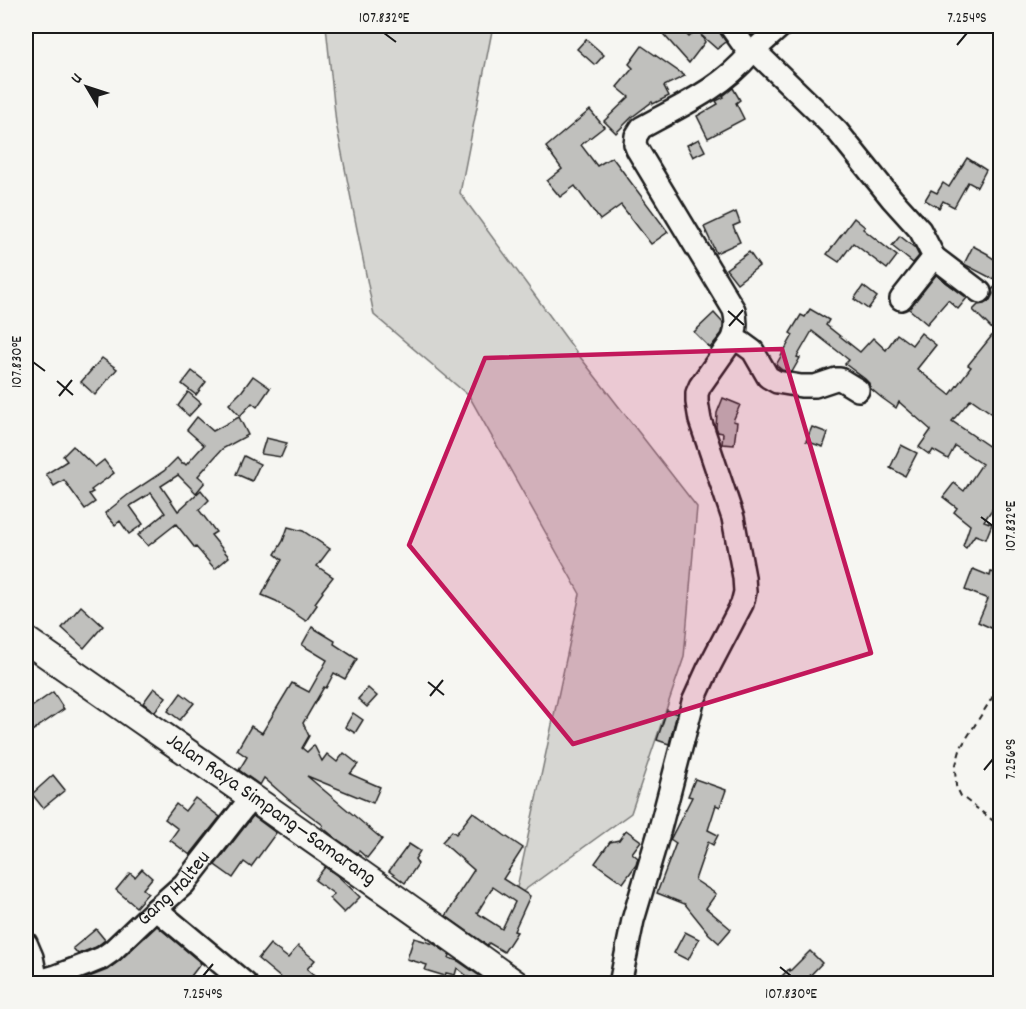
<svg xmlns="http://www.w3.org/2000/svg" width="1026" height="1009" viewBox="0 0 1026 1009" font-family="Dekko,sans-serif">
	<rect width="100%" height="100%" fill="#f6f6f2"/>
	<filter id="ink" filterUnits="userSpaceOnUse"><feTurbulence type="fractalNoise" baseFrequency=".0167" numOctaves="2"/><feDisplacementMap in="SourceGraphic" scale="12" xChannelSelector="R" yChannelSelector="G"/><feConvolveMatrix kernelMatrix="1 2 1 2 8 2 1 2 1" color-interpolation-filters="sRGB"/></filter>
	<g filter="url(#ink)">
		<path fill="#d6d6d2" stroke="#797977" stroke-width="1.5" d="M326 26H493L460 193 577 353 697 507 684 657 631 813 515 897 580 594 469 396 374 315 336 123Z"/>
		<g fill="#c0c0bd" stroke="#1c1c1c" stroke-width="1.5" fill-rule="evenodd">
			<path d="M656 26H678L689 37 696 31 690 26H717L720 33 726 42 717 49 701 35 705 42 689 63Z"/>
			<path d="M586 39 604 55 595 65 577 49Z"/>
			<path d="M642 46 685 76 664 86 669 96 653 104 652 102 632 117 616 133 604 121 629 97 617 87 633 68 629 64Z"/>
			<path d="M733 88 740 100 736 103 744 119 708 138 697 116 718 104 716 101 724 97 723 96Z"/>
			<path d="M590 110 604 127 581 145 597 166 612 157 668 232 651 244 621 205 600 220 575 186 560 197 547 181 562 169 546 147Z"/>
			<path d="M699 139 705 151 693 157 687 145Z"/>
			<path d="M967 158 986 170 977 187 968 182 954 207 943 201 939 208 925 200 931 190 937 193 943 183 949 187Z"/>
			<path d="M736 212 740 223 733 226 740 242 716 253 704 227Z"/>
			<path d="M854 218 865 227 863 229 897 256 887 269 853 243 839 262 827 254Z"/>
			<path d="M900 236 915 248 919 256 913 263 892 246Z"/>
			<path d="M973 246 988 254V255L1000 263V267L993 279 964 264Z"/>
			<path d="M749 252 759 266 737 283 726 269Z"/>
			<path d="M936 275 967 298 958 309 948 300 927 324 909 309Z"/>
			<path d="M1000 281V419L971 399 952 421 990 447 1000 431V498L984 521 992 524 986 539 975 535 966 548 963 546 970 525 954 512 957 508 943 497 954 483 964 491 982 464 955 446 948 459 933 450 930 455 919 447 931 430 899 402 896 408 882 398 870 388 869 383 865 379 845 364 849 360 812 331 797 357 800 358 792 372 782 370 776 365 793 335 790 333 801 315 805 317 810 309 829 320 826 325 860 352 873 338 886 350 897 334 912 345 921 333 936 345 917 369 950 395 971 367 968 365 995 332 973 310 978 305 984 304 990 300 993 294 992 290Z"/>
			<path d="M863 286 877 297 868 309 854 299Z"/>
			<path d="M714 313 723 323V327L722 333 710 348 694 332Z"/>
			<path d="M102 358 117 369 95 395 81 382Z"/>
			<path d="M192 371 206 382 196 395 182 384Z"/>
			<path d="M253 376 270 388 257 407 252 403 240 416 229 404 242 391Z"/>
			<path d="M188 392 201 403 189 416 178 406Z"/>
			<path d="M723 398 740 405 733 421 737 422 734 445 722 444 723 433 718 432 716 427 717 413Z"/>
			<path d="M197 417 213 431 239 417 248 435 222 449 198 476 205 482 196 493 178 475 161 486 178 511 201 490 209 500 199 510 216 532 211 535 229 557 215 569 196 547 195 548 176 524 148 546 138 535 165 513 151 493 130 506 143 524 129 534 120 521 115 525 105 513 129 494 164 471 177 458 182 464 184 463 186 465 204 445 187 430Z"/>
			<path d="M812 427 828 433 823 447 806 441Z"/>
			<path d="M266 438 287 443 281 457 261 454Z"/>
			<path d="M901 445 917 453 905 476 890 468Z"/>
			<path d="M73 446 95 467 104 460 114 473 91 490 93 492 89 494 95 502 85 509 64 480 54 486 46 474 67 461 63 456Z"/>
			<path d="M244 456 260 464 252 481 236 474Z"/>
			<path d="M288 527 303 531 330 549 317 566 333 577 322 591 323 592 315 603 317 605 306 621 276 601 262 595 269 581 282 560 275 554 283 541Z"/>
			<path d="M973 569 990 576 991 572 999 574 1000 570V632L978 622 988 599 965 590Z"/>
			<path d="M81 606 103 626 84 648 62 628Z"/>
			<path d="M312 627 335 641 334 644 357 659 345 679 334 673 326 688 324 687 303 723 309 736 302 748 307 752 314 745 322 761 327 754 337 762 344 753 358 764 350 774 380 787 373 803 307 776 382 839 367 858 359 851 357 853 334 837 322 827 323 825 288 799 264 778 260 785 239 770 247 757 237 750 251 726 262 733 292 683 309 692 327 660 302 645Z"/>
			<path d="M154 688 166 697 155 712 143 703Z"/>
			<path d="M368 688 377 696 367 707 358 699Z"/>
			<path d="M53 692 64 709 26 735V711Z"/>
			<path d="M181 693 194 703 180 720 168 711Z"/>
			<path d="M667 710 677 714 669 744 657 740Z"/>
			<path d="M353 713 363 720 355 733 345 727Z"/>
			<path d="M53 775 65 790 43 808 32 794Z"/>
			<path d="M695 779 726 790 720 807 716 805 708 830 718 835 713 845 708 842 695 880 716 894 706 908 731 929 719 943 709 934 685 904 657 893 676 843 670 839 671 838 692 797 688 796Z"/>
			<path d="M195 798 220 817 190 855 170 840 178 829 165 819 176 804 185 811Z"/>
			<path d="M473 812 504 835 523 848 503 879 530 896 514 931 517 932 504 952 489 943 487 945 446 916 456 900 455 899 474 870 442 842 452 831 456 834ZM493 887 515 902 502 929 477 913Z"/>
			<path d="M253 816 276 833 251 867 244 862 233 878 215 865Z"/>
			<path d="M626 830 641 841 632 853 638 858 636 865 623 883 595 863 610 842 619 840Z"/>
			<path d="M409 844 420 851 415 859 418 864 405 883 389 871Z"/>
			<path d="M325 867 339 877 360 897 344 913 329 898 334 894 315 880Z"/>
			<path d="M142 869 152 878 143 889 148 893 136 907 116 890 130 873 135 877Z"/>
			<path d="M157 926 201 963 185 984H86L84 979 107 970 119 961Z"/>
			<path d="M96 929 105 940 96 947 78 954 73 948Z"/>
			<path d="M685 932 699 939 688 960 674 953Z"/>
			<path d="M414 938 434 944 450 955 449 958 458 961 484 979 481 984H477L457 968 455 975 446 973 445 976 425 970 427 965 407 959Z"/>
			<path d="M270 944 288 958 298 946 315 960 307 969 325 984H281L282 979 258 959Z"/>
			<path d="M810 951 822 963 802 984H774L789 969 790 971Z"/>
		</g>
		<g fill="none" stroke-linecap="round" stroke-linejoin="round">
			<g stroke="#1c1c1c" stroke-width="26">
				<g id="minor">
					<path d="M754 50 818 112 838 132 892 199 920 230 934 257 901 299"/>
					<path d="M750 54 781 26"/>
					<path d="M934 257 980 292"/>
					<path d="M733 339 742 343 753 351 768 377 777 382 801 386H815L836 379H840L858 390"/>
					<path d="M156 909 246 984"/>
					<path d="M26 943 32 957 37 982"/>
					<path id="s1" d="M29 984 56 976 85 965 102 958 112 951 156 909 184 884 251 798"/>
					<path d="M620 984 633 920 658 836 693 702 708 669 742 604 745 592 744 577 733 518 700 420 697 402V393L700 386 733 339C737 329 737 321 734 310L637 149 635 144 636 136 641 128C680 106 721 89 750 54L730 26"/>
				</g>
			</g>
			<g stroke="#1c1c1c" stroke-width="30">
				<g id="major">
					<path id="s2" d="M26 640C189 754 354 867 516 984"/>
				</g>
			</g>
			<g stroke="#1c1c1c" stroke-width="2" stroke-dasharray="6 4.5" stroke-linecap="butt">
				<path d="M1000 626 994 646 1000 653"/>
				<path d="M1000 666 992 698 961 747 955 768 956 786 961 796 1000 826"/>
			</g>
			<use href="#minor" stroke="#f6f6f2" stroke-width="21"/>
			<use href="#major" stroke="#f6f6f2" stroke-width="26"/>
		</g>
	</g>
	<path fill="#c2185b" fill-opacity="0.2" stroke="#c2185b" stroke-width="4.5" stroke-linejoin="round" d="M782 349 871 653 573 744 409 545 485 358Z"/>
	<path fill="none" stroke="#1c1c1c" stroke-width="2" d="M384 33 396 42M957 45 967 33M728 311 744 325M729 326 743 310M33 362 45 371M57 381 73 395M59 396 72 380M981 517 993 526M428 682 444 695M430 696 443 680M984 770 993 759M780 967 791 976M203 976 213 964"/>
	<g text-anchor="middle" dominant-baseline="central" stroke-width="4.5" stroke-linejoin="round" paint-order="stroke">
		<g font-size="21" fill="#1c1c1c" stroke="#f6f6f2">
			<text stroke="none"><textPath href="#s2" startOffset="298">Jalan Raya Simpang—Samarang</textPath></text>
			<text stroke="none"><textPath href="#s1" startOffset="178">Gang Halteu</textPath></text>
		</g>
	</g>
	<rect width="1026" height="1009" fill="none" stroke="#f6f6f2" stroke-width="66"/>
	<g transform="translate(87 87) rotate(309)" stroke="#f6f6f2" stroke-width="4.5" paint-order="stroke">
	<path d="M0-4.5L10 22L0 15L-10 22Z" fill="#1c1c1c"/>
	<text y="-9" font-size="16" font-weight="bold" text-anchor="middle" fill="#1c1c1c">U</text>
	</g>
	<rect x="33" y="33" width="960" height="943" fill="none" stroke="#1c1c1c" stroke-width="2"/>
	<g font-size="15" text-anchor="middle" fill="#1c1c1c">
		<text x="384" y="22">107.832°E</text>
		<text x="967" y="22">7.254°S</text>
		<text transform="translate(16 362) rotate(-90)" y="5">107.830°E</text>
		<text transform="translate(1010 526) rotate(-90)" y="5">107.832°E</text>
		<text transform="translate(1010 759) rotate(-90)" y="5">7.256°S</text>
		<text x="203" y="998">7.254°S</text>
		<text x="791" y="998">107.830°E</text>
	</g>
</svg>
